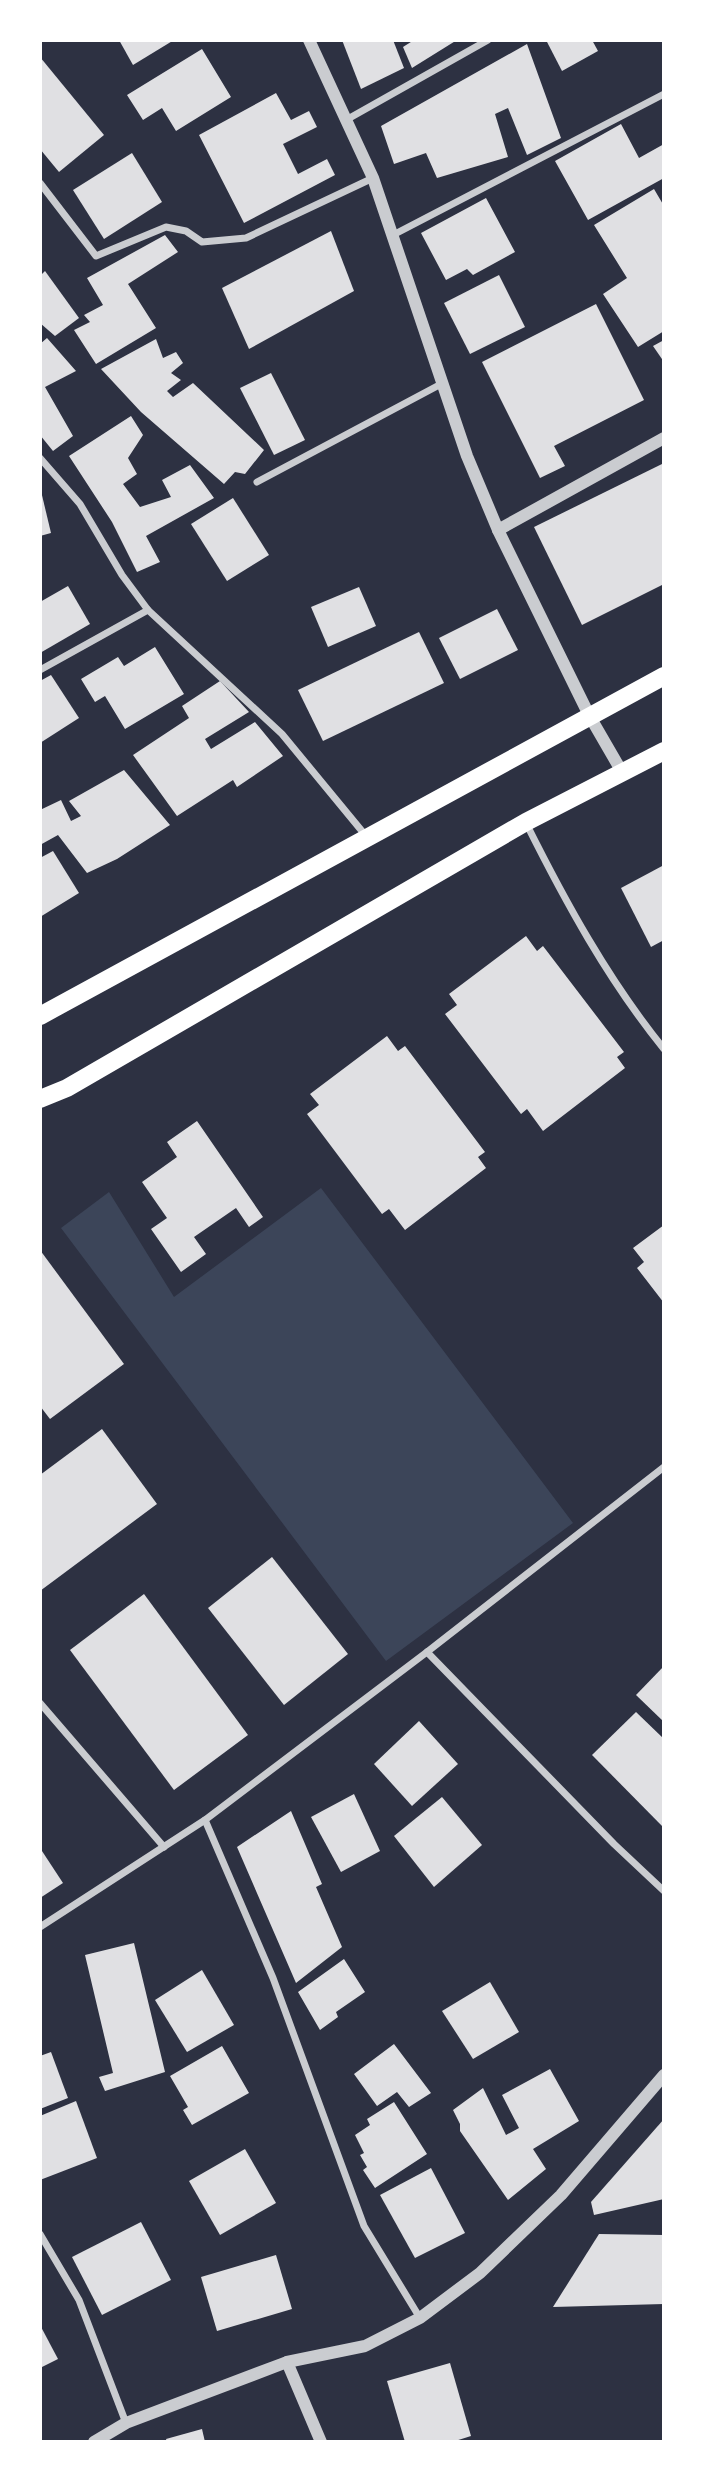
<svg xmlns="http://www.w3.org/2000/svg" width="704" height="2482" viewBox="0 0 704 2482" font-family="'DM Sans',sans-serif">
	<rect width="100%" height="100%" fill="#2d3142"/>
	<path fill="#3c4559" d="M321 1188 573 1523 386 1661 61 1228 109 1192 174 1297Z"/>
	<g fill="#e0e0e3">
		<path d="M119 40H174L133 65Z"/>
		<path d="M342 40H393L404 68 361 89Z"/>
		<path d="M414 40H457L412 68 403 47Z"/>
		<path d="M546 40H592L598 51 562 71Z"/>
		<path d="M527 44 561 138 527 155 508 108 495 114 508 157 437 178 426 153 394 164 381 126Z"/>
		<path d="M202 49 231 97 176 131 162 108 143 120 127 95Z"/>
		<path d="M40 57 104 135 59 172 40 149Z"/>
		<path d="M276 93 291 120 309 111 317 127 283 144 298 174 327 159 335 175 244 223 199 135Z"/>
		<path d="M621 124 639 158 664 144V178L588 220 555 161Z"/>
		<path d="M132 153 162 202 104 239 73 190Z"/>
		<path d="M654 189 664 206V331L638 347 603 294 627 278 594 225Z"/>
		<path d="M486 198 515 252 473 275 467 269 446 280 421 233Z"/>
		<path d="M331 231 354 291 249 349 222 288Z"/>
		<path d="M165 235 178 252 128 284 156 328 96 364 74 330 90 322 84 315 103 305 87 278Z"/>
		<path d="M45 271 79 318 55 336 40 323V276Z"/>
		<path d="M499 275 525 327 470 354 444 303Z"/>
		<path d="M596 304 644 400 554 446 565 466 540 478 482 362Z"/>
		<path d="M47 338 76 371 45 387 73 436 53 451 40 435V344Z"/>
		<path d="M156 339 163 358 176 352 183 363 171 373 181 380 167 391 173 397 193 383 264 450 245 474 235 472 224 484 141 412 101 369Z"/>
		<path d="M664 340V362L653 346Z"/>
		<path d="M271 373 305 440 274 455 240 388Z"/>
		<path d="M131 416 143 435 128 458 137 474 123 484 140 507 171 497 162 480 190 465 214 498 146 536 160 562 137 572 112 522 69 456Z"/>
		<path d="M664 463V584L582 625 534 527Z"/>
		<path d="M41 491 51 533 40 536V492Z"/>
		<path d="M233 498 269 555 227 581 191 524Z"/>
		<path d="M68 586 90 624 40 653V602Z"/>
		<path d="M359 587 376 626 328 647 311 607Z"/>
		<path d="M497 609 518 650 460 679 439 638Z"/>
		<path d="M419 632 444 683 323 741 298 690Z"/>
		<path d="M155 647 184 694 125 729 105 696 95 702 81 679 118 657 124 666Z"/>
		<path d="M51 675 79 718 40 743V681Z"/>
		<path d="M220 681 249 712 205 739 211 749 255 722 283 756 237 787 233 780 177 816 133 755 189 718 182 706Z"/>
		<path d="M124 770 170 825 117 859 87 873 58 835 40 845V810L61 800 71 821 81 816 69 801Z"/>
		<path d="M53 851 79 893 40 917V858Z"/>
		<path d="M664 865V940L651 947 621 888Z"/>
		<path d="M526 936 537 951 543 946 624 1052 617 1057 625 1068 543 1131 527 1109 521 1114 445 1014 457 1005 449 994Z"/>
		<path d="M387 1036 398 1051 405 1046 485 1152 478 1157 486 1168 405 1230 389 1209 382 1214 307 1114 319 1105 310 1094Z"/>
		<path d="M197 1121 263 1217 249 1227 236 1208 194 1237 206 1254 181 1272 151 1229 167 1218 142 1182 177 1157 167 1142Z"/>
		<path d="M664 1225V1303L637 1268 644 1262 633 1248Z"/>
		<path d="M40 1250 124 1364 50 1419 40 1406Z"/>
		<path d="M102 1429 157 1504 40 1591V1475Z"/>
		<path d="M272 1557 348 1654 284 1705 208 1608Z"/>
		<path d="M144 1594 248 1735 174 1790 70 1650Z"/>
		<path d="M664 1666V1722L636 1695Z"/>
		<path d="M636 1712 664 1739V1828L592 1755Z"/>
		<path d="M419 1721 458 1764 412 1806 374 1764Z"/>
		<path d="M354 1794 380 1851 341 1872 311 1817Z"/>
		<path d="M442 1797 482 1845 434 1887 394 1836Z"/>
		<path d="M291 1811 322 1884 316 1887 342 1947 296 1983 237 1847Z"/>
		<path d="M40 1848 63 1883 40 1898Z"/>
		<path d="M134 1943 165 2072 105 2091 99 2077 113 2073 85 1955Z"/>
		<path d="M344 1959 365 1992 336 2012 338 2017 320 2030 298 1992Z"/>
		<path d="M202 1970 234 2025 187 2052 155 2000Z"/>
		<path d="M490 1982 519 2032 473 2059 442 2011Z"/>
		<path d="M394 2044 431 2093 409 2107 397 2092 377 2106 354 2074Z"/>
		<path d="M222 2046 249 2093 192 2125 183 2110 188 2107 170 2076Z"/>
		<path d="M51 2052 68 2098 40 2109V2056Z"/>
		<path d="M550 2069 579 2121 533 2149 546 2169 508 2200 460 2131V2124L453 2110 483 2088 506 2135 519 2128 502 2095Z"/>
		<path d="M76 2101 97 2158 40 2180V2116Z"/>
		<path d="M394 2102 427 2154 375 2188 363 2170 367 2167 360 2155 364 2153 355 2135 370 2125 367 2119Z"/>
		<path d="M664 2119V2199L594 2215 591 2202Z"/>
		<path d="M245 2149 276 2203 220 2235 189 2181Z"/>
		<path d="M431 2168 465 2233 415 2258 380 2195Z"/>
		<path d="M141 2222 171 2280 102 2315 72 2257Z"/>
		<path d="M599 2234 664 2235V2304L553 2307Z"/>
		<path d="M276 2255 292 2309 217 2331 201 2277Z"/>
		<path d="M40 2325 58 2359 40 2368Z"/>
		<path d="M450 2363 471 2436 452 2442H405L387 2381Z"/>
		<path d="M202 2429 205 2442H167L166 2439Z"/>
	</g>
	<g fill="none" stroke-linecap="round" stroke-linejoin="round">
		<g stroke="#caccd0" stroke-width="7">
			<path d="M346 120 488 40"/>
			<path d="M40 183 96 256 166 227 186 231 202 242 246 238 373 178"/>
			<path d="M393 235 664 94"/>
			<path d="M40 458 80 504 122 575 148 610 282 734 366 836"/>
			<path d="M257 482 443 383"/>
			<path d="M40 670 148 610"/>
			<path d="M526 823C565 901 608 980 664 1049"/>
			<path d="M427 1652 614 1844 664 1891"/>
			<path d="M40 1703 164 1847"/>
			<path d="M205 1820 273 1978 364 2226 420 2318"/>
			<path d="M40 1927 205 1820 427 1652 664 1467"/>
			<path d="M40 2234 79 2300 126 2423"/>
		</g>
		<g stroke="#caccd0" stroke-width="12">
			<path d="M309 40 373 178 467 456 498 530 589 715 622 772"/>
			<path d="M498 530 664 438"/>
			<path d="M287 2362 321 2442"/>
			<path d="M94 2442 126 2423 287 2362 365 2346 420 2318 480 2273 561 2195 664 2075"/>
		</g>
		<g stroke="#fff" stroke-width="18">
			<path d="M40 1016 664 676"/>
			<path d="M40 1099 67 1088 526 822 664 751"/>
		</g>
	</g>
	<rect width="704" height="2482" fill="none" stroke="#ffffff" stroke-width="84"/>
</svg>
